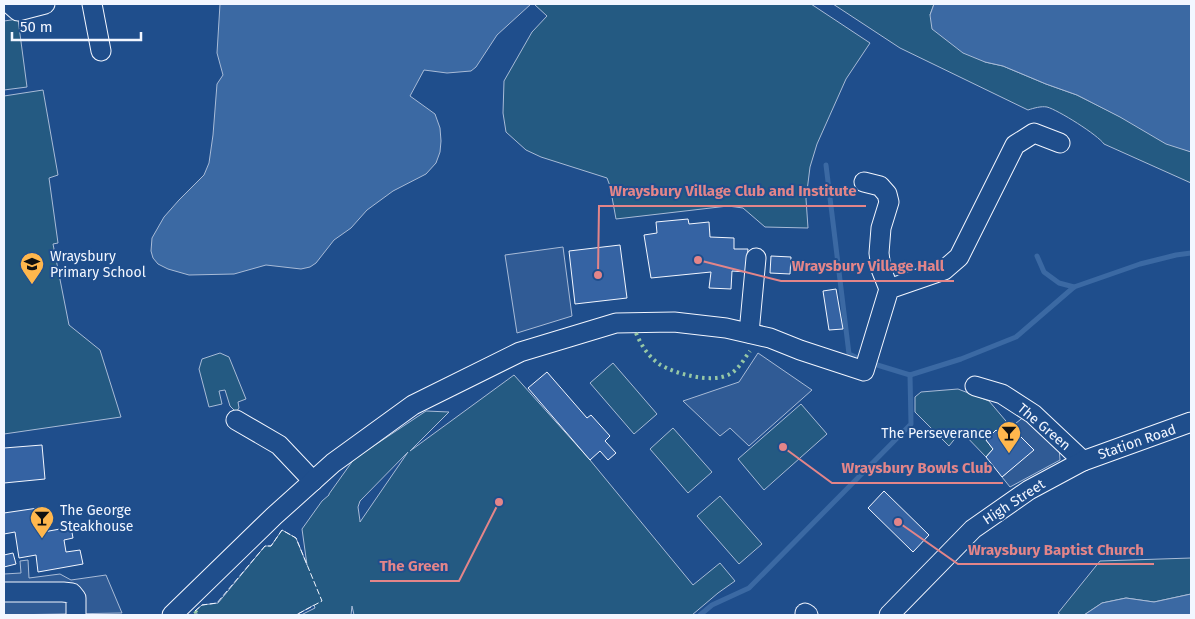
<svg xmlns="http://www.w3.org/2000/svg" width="1195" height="619" viewBox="0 0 1195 619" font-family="'Fira Sans',sans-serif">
	<rect width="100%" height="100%" fill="#1f4e8c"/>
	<g fill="#245a82" stroke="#a8bbd7" fill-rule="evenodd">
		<path d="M534 4H811L870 43 846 79 817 144 810 167 806 199 808 228 765 227 743 208 728 206 616 219 610 186 607 178 541 157 526 150 506 132 503 113 504 81 532 32 547 16Z"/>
		<path d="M833 4H934L930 15 985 62 1003 66 1046 84 1077 95 1191 152V183L1104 144C1098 135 1058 110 1047 107 1041 106 1034 108 1028 110L900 48Z"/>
		<path d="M18 19 27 87 4 90V21Z"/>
		<path d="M43 90 58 175 49 178 58 243 53 244 69 325 100 350 121 417 4 434V96Z"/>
		<path d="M220 353 229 357 246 399 238 402 239 408 236 412 230 406 225 390 219 391 222 404 209 407 199 369 202 359Z"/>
		<path d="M613 363 657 414 634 434 590 383Z"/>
		<path d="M514 375 590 460 693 585 720 563 735 581 718 593 692 615H354L352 606 351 615H301L315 608 314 605 296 615H198L195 611 202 605 218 603 265 546H271L282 530 296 538 307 565 302 529 322 501 329 495V494L354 459 426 411 449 412 410 451ZM408 452 360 522V521L358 507 360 501Z"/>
		<path d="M958 389 989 401 1011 427 1003 436 996 430 986 440 993 449 986 457 961 431 949 446 915 412V397L921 392Z"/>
		<path d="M801 404 827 434 764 490 738 459Z"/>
		<path d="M673 428 712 472 688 493 650 449Z"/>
		<path d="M720 496 762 544 739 564 697 516Z"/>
		<path d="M1191 558V594L1154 602 1126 598 1102 603 1084 615H1061L1058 613 1100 561Z"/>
	</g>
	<g fill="#305b95" stroke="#a8bbd7">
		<path d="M563 247 572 316 517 333 505 255Z"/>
		<path d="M758 353 812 390 749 446 730 428 720 436 683 401 739 382Z"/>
		<path d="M1025 416 1059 447 1060 460 1010 487 1002 477 1033 450 1011 427Z"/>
		<path d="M28 560 29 578 60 574 71 580 106 575 122 613 4 615V574L21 573 20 561Z"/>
	</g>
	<g fill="#3b69a3" stroke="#a8bbd7">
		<path d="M220 4H531L497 35 476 67 471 71 447 73 424 70 410 96 435 114 440 128 441 141 440 152 436 163 426 174 393 191 367 210 351 228 334 240 316 263 310 267 301 269 266 265 234 274 189 275 168 269 158 264 153 258 151 251 152 238 164 217 179 200 204 175 209 163 213 135 217 84 223 75 217 53Z"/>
		<path d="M934 4H1191V152L1166 144 1120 117 1077 95 1046 84 1003 66 985 62 963 53 932 29 930 15Z"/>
		<path d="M1191 594V615H1084L1102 603 1126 598 1154 602Z"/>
	</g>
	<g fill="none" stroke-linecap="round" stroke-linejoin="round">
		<g stroke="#3b69a3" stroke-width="5">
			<path d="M826 165 849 354 860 359"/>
			<path d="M1037 256 1044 272 1059 283 1074 287"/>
			<path d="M874 364 910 375 961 359 1016 337 1074 287 1140 264 1176 255 1191 253"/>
			<path d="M700 615 712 605 749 588 911 424 910 375"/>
		</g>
	</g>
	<g fill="#3563a3" stroke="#f2f6ff">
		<path d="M688 219 689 224 709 222 710 237 734 238V249H748L746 272 732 271 731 289 709 288 711 272 651 278 644 235 657 233 656 222Z"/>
		<path d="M620 245 627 298 575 304 569 251Z"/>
		<path d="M771 256 791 257 790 274 770 273Z"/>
		<path d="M836 289 843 329 829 330 823 291Z"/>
		<path d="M547 372 587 418 591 415 610 436 605 441 616 453 608 460 600 451 590 460 528 388Z"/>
		<path d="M1011 427 1034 450 1002 477 986 457 993 449 986 440 996 430 1003 436Z"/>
		<path d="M42 445 45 479 4 483V448Z"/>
		<path d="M884 491 929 535 913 552 868 508Z"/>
		<path d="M38 508 41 523H36L38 533 71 527 73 538 64 540 66 552 80 550 83 564 38 572 36 555 19 558 15 532 4 534V513Z"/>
		<path d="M13 553 16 564 4 567V555Z"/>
	</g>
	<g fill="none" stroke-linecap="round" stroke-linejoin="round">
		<g stroke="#f2f6ff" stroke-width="21">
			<g id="minor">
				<path d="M10 4 18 11 45 4"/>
				<path d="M92 4 101 51"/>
				<path d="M864 182 880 186 887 194 889 202 881 228 879 253 881 269 889 289"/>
				<path d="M749 333 756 258"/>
				<path d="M975 386 1002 394 1033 414 1083 461"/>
				<path d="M236 420 279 445 313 481"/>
				<path d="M4 592H63L72 593 76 598V615"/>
				<path d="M805 613 808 615"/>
				<path d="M172 615 274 516 333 463 413 405 520 352 616 323 674 322 726 328 770 338 800 350 864 371 889 289 944 270 959 257 1015 145 1034 133 1060 143"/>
				<path d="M889 615 973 529 1029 490 1083 461 1191 422"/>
			</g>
		</g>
		<use href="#minor" stroke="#1f4e8c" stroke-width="19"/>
		<g stroke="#97c8a6" stroke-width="4" stroke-dasharray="2.5 4" stroke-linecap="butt">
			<path d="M636 333C641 345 648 356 659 364 675 374 712 384 730 374 739 369 744 359 750 351"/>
			<path d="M195 611 198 615"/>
		</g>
		<path stroke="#f2f6ff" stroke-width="1" stroke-dasharray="6 2.5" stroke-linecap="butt" d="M195 611 202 605 217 603 265 546H271L282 530 296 538 322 601 296 615"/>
	</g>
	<defs>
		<g id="school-pin" transform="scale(1.25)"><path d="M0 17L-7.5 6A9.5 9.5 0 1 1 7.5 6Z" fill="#ffb74d" stroke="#1f4e8c"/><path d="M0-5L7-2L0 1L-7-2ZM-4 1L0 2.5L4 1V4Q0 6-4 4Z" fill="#111"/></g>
		<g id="bar-pin" transform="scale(1.25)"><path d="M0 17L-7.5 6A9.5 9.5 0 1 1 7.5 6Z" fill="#ffb74d" stroke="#1f4e8c"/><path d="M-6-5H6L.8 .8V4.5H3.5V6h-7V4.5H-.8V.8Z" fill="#111"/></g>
	</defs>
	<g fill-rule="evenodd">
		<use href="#school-pin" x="32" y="264"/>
		<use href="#bar-pin" x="1009" y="433"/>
		<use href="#bar-pin" x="42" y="518"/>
	</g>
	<g text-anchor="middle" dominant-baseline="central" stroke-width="4" stroke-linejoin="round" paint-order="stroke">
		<g font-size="14" fill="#f2f6ff" stroke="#1f4e8c" text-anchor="start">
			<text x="50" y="256">Wraysbury<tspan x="50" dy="16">Primary School</tspan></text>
			<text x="992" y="433" text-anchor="end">The Perseverance</text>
			<text x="60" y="510">The George<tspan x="60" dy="16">Steakhouse</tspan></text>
		</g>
		<g font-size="14" fill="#f2f6ff" stroke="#1f4e8c">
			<text transform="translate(1044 427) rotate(40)">The Green</text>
			<text transform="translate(1137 442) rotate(-19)">Station Road</text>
			<text transform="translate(1014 502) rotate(-33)">High Street</text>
		</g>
	</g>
	<path fill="none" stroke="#e38589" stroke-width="2" d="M598 275L599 206H866M698 260L781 281H954M783 447L832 483H1003M898 522L958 564H1154M499 502L459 581H370"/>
	<g fill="#e38589" stroke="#1f4e8c" stroke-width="2">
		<circle cx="598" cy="275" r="5"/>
		<circle cx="698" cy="260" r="5"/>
		<circle cx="783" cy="447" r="5"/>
		<circle cx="898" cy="522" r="5"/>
		<circle cx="499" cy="502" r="5"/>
	</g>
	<g font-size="15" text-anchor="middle" font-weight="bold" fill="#e38589" stroke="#1f4e8c" stroke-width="4" stroke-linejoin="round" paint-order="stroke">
		<text x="733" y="196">Wraysbury Village Club and Institute</text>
		<text x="868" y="271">Wraysbury Village Hall</text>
		<text x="917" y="473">Wraysbury Bowls Club</text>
		<text x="1056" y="555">Wraysbury Baptist Church</text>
		<text x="414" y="571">The Green</text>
	</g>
	<rect width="1195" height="619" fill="none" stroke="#f2f6ff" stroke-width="10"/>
	<path d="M12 32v8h129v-8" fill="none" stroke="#f2f6ff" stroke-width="2.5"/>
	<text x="20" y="32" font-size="15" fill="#f2f6ff" stroke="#1f4e8c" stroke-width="4" paint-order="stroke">50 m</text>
</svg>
